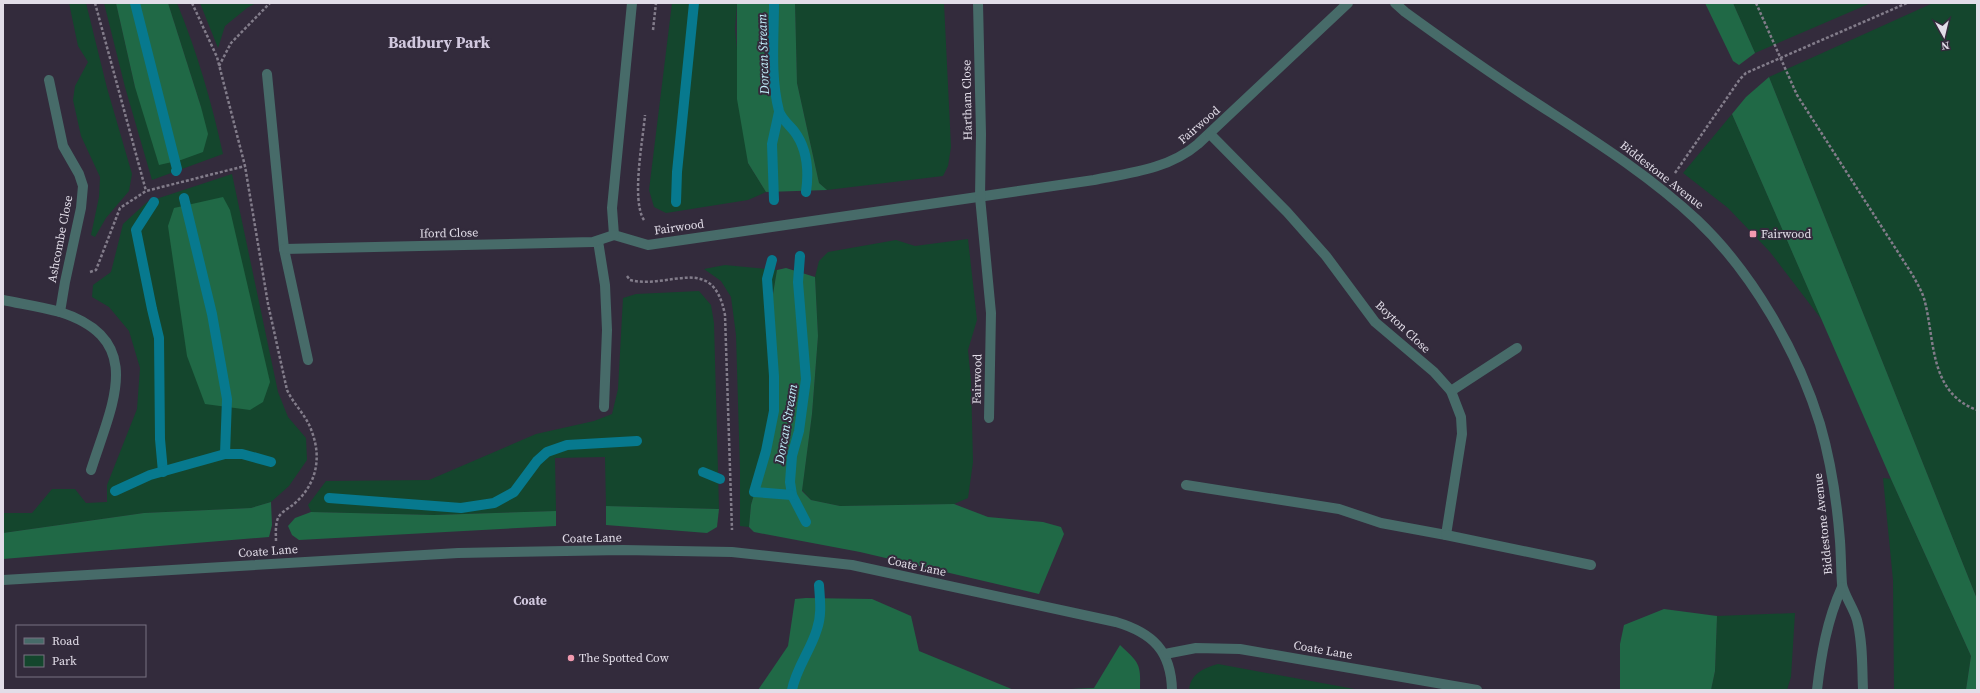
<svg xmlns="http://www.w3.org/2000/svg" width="1980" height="693" viewBox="0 0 1980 693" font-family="'Source Serif 4',serif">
	<rect width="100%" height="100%" fill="#332b3c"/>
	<g fill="#14462d">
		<path d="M69 3H86L107 88 132 174 129 191 106 218 95 237 91 235 99 197 100 177 81 136 73 100 75 86 88 62 78 46Z"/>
		<path d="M104 3H116L135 87 201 107 168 3H177C197 52 212 103 223 154L152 180 125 87Z"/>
		<path d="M200 3H256L247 8 225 26 218 48Z"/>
		<path d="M672 3H737L735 29 748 163 766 192 748 200 666 213 654 207 649 190Z"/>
		<path d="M795 3H944L951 147 948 166 943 176 827 190 819 183 797 83Z"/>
		<path d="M1733 3H1871L1755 53Z"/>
		<path d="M1933 3H1977V599L1769 77Z"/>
		<path d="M1732 114 1822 320 1770 252 1728 208 1683 173Z"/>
		<path d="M232 174 278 392 288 417 306 438 307 460 289 486 271 502 251 508 144 513 3 533V513H32L52 489H75L86 503 107 502V485L137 409 140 368 129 331 109 307 92 297 93 285 111 272 123 224 147 202Z"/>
		<path d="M968 239 977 320 968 350 971 381 973 462 968 498 954 504 840 506 811 500 802 490 812 414 818 336 815 277 819 261 828 252 896 240 915 246Z"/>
		<path d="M725 265 777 270 772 300 777 414 751 505 749 527 740 526V470L736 335 731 297 721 281 704 269Z"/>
		<path d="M699 291 711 305 714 323 719 509 606 506 605 457 555 458 556 511 434 515 311 512 308 505 326 481 429 480 536 434 594 421 612 414 618 389 623 298 636 294Z"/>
		<path d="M1883 478 1891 479 1971 656 1966 690H1894L1893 580Z"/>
		<path d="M1795 613 1791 677 1787 690H1711L1715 671 1717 616Z"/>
		<path d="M1218 664 1360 690H1189C1190 674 1204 668 1218 664Z"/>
	</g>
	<g fill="#206946">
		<path d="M116 3H168L201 107 208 134 203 152 181 160 159 165 135 87Z"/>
		<path d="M737 3H795L797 83 819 183 827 190 766 192 748 163 737 99Z"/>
		<path d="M1705 3H1733L1755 53 1739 65 1733 61Z"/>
		<path d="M1769 77 1977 599V690H1966L1971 656 1891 479 1732 114 1746 97Z"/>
		<path d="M223 197 230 210 270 382 263 402 250 410 205 404 187 356 168 226 174 208Z"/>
		<path d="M786 268 815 277 818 336 812 414 802 491 811 500 840 506 954 504 988 517 1043 522 1061 527 1064 534 1039 594 860 552 754 532 749 527 751 505 777 414 772 300 777 270Z"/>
		<path d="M271 502 272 525 269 537 3 559V533L144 513 251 508Z"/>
		<path d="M606 506 719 509 717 527 707 533 606 525Z"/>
		<path d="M556 511V526L299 540 292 535 288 526 295 518 311 512 434 515Z"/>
		<path d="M806 598 872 599 911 616 919 651 1014 690H758L788 646 795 599Z"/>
		<path d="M1664 609 1717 616 1715 671 1711 690H1620V644L1624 625Z"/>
		<path d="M1120 645C1139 663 1141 663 1140 690H1048L1094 688Z"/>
	</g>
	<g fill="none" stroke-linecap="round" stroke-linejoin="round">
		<g stroke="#07798e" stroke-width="10">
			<path d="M135 3 177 169 176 171"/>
			<path d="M774 3C774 38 770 76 779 111 781 118 789 125 794 131 807 148 809 171 806 192"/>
			<path d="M184 198 212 314 227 399 225 454"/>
			<path d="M774 200 772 144 779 112"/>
			<path d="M154 202 136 230 152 309 159 338 160 439 163 472"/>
			<path d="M676 202 677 172 694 3"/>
			<path d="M800 256 798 282 806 379 799 431 792 456 790 482 792 495 806 522"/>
			<path d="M772 260 767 279 774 376V411L766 451 754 492 792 495"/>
			<path d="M703 472 720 479"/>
			<path d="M115 491 150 475 225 454H242L271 462"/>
			<path d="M329 498 461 508 494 503 514 492 537 461 547 452 567 445 637 441"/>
			<path d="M792 690C796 668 811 650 817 629 822 615 820 600 819 585"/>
		</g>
		<g stroke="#827c8a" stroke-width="2.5" stroke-dasharray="3 2" stroke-linecap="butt">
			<path d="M95 3 146 191"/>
			<path d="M192 3 217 57 245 166 268 304 287 390C294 405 307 416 312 432 322 459 316 485 294 504 289 508 281 512 278 518 275 525 276 535 276 543"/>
			<path d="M1756 3 1797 95 1912 274C1917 283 1923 293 1925 302 1935 343 1930 393 1977 410"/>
			<path d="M653 30 656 3"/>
			<path d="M219 66 231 43 270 3"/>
			<path d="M1675 173 1740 79 1746 73 1907 3"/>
			<path d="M644 220C631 200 643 140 645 115"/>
			<path d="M90 272 96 270 120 208 146 191 245 166"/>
			<path d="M627 276 630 280C670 290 713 252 725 315L732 530"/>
		</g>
		<g stroke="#476b69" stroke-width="10">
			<path d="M632 3 612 208 614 235 648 245 1094 180C1130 173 1169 169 1198 144L1348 3"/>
			<path d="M978 3 981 134 980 197 991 313 989 418"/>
			<path d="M1395 3 1405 12C1445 41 1486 70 1527 97 1585 135 1646 172 1697 220 1752 272 1798 352 1820 424 1831 462 1837 502 1840 541 1841 555 1841 570 1842 584 1843 593 1854 609 1857 620 1863 643 1862 667 1863 690"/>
			<path d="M267 74 284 249 308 360"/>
			<path d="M49 80 63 146 79 174 83 186 81 208 65 282 60 312"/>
			<path d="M598 241 605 285 607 330 604 407"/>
			<path d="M284 249 593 242 614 235"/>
			<path d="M3 300C22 304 42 307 60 312 148 340 111 406 91 470"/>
			<path d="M1451 391 1517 348"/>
			<path d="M1186 485 1339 509 1381 523 1446 535 1462 434 1461 417 1451 391 1434 372 1375 322 1326 256 1287 212 1210 134"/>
			<path d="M1446 535 1591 565"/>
			<path d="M3 580 458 553 623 550 732 552 852 565 1116 622C1153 633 1171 651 1172 690"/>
			<path d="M1165 654 1196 648 1240 649 1477 690"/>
			<path d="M1817 690C1821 655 1827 620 1842 587"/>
		</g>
	</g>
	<g fill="#f29aaf" stroke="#332b3c" stroke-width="1.5">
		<rect x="1749" y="230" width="8" height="8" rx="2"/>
		<circle cx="571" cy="658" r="4"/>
	</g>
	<g text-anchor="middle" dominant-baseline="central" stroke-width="4" stroke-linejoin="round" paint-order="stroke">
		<g font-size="12" fill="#e2dde8" stroke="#332b3c">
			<text transform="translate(967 100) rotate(-91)">Hartham Close</text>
			<text transform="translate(1199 125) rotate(-41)">Fairwood</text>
			<text transform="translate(1662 175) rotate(38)">Biddestone Avenue</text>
			<text transform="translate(679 227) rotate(-8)">Fairwood</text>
			<text transform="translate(449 233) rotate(-1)">Iford Close</text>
			<text transform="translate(60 239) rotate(-79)">Ashcombe Close</text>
			<text transform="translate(1403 327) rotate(43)">Boyton Close</text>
			<text transform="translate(977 379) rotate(-89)">Fairwood</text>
			<text transform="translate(1823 524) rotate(-96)">Biddestone Avenue</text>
			<text transform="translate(592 538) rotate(-1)">Coate Lane</text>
			<text transform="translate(268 551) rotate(-4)">Coate Lane</text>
			<text transform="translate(917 566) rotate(12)">Coate Lane</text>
			<text transform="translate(1323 650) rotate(10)">Coate Lane</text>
		</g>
		<g font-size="12" fill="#e2dde8" stroke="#332b3c" text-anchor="start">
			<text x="1761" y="234">Fairwood</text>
			<text x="579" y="658">The Spotted Cow</text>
		</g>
		<g font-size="13" font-style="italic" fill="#c1edf9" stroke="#332b3c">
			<text transform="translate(763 54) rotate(-92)">Dorcan Stream</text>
			<text transform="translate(786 424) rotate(-80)">Dorcan Stream</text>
		</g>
		<g font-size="13" font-weight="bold" fill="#d1c8de" stroke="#332b3c">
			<text x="530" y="600">Coate</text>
		</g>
		<g font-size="16" font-weight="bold" fill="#d1c8de" stroke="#332b3c">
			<text x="439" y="42">Badbury Park</text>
		</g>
	</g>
	<rect width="1980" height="693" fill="none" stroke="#e2dde8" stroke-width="8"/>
	<rect x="16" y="625" width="130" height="52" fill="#332b3c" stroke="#797281"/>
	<rect x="24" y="638" width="20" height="6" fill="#476b69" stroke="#797281"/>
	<text x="52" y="645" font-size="12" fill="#e2dde8">Road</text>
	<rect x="24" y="655" width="20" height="12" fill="#14462d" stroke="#797281"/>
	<text x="52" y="665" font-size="12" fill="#e2dde8">Park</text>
	<g transform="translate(1944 36) rotate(172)" stroke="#332b3c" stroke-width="3" paint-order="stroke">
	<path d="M0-3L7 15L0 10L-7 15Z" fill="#e2dde8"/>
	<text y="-6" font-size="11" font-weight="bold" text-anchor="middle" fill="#e2dde8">N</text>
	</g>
</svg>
